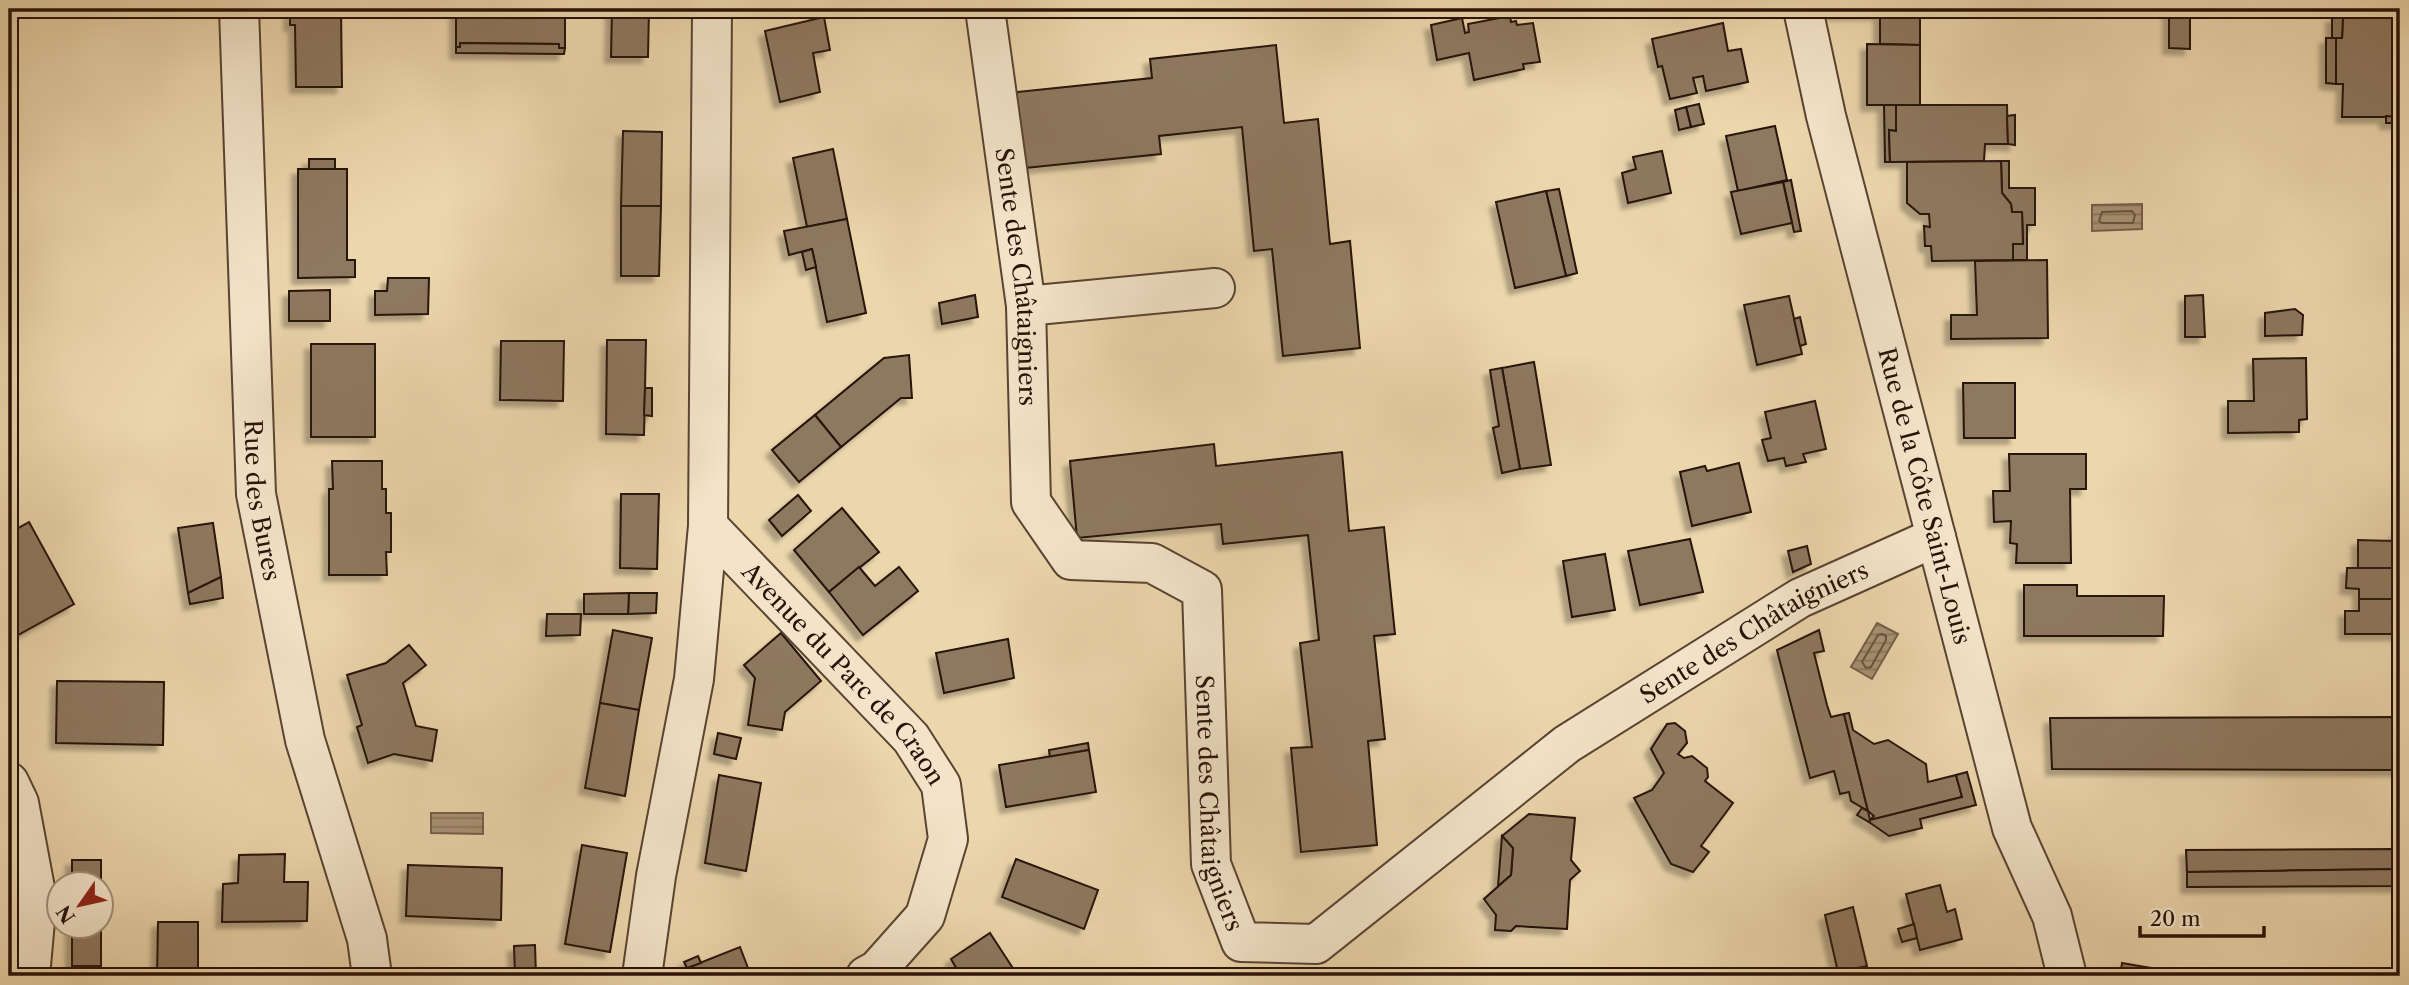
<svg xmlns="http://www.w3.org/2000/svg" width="2409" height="985" viewBox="0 0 2409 985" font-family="'Libre Caslon Text',serif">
	<defs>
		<pattern id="water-rules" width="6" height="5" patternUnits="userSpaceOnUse" patternTransform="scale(1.75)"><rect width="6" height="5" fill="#a99375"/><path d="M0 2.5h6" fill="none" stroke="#8a775e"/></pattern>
		<filter id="shadow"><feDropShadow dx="-6" dy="6" stdDeviation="2" flood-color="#0004"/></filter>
	</defs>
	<rect width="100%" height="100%" fill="#ecd6ac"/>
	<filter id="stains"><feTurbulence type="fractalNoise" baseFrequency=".00286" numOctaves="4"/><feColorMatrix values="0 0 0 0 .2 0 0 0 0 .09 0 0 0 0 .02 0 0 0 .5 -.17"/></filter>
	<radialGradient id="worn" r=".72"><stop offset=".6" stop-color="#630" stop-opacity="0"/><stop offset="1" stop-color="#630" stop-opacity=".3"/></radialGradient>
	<g fill="url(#water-rules)" stroke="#755f4a" stroke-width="2">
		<path d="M2142 204V229L2092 231V205Z"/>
		<path d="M1877 623 1898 634 1872 679 1851 667Z"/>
		<path d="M431 813H483V834L431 833Z"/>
	</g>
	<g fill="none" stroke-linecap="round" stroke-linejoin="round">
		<g stroke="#68523f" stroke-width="2">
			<path d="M2132 211 2135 215 2133 223H2102L2099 221 2102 212Z"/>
			<path d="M1882 634 1886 636V640L1871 667 1866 668 1862 662 1878 635Z"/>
		</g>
	</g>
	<g fill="#8e785e" stroke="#281209" stroke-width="2" filter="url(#shadow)">
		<path d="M296 9 341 10 342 87H296L295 25H290V13H296Z"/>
		<path d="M456 9H565V48H559V44L460 43V47H456Z"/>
		<path d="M612 9H649L648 57H611Z"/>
		<path d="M1832 9H1920V45L1880 44V13L1833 14Z"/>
		<path d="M2169 9H2190V49L2169 48Z"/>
		<path d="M2385 9H2400V117H2342L2343 84H2336V38H2342L2343 16H2385Z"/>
		<path d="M1510 16 1511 22 1516 21 1517 25 1533 23 1540 62 1523 64 1524 69 1474 80 1469 53 1437 60 1431 25 1462 18 1465 33 1469 32 1468 24Z"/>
		<path d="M2343 16 2342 38H2332V17Z"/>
		<path d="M824 17 830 50 813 53 820 92 780 102 765 31Z"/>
		<path d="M1723 23 1728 51 1741 49 1748 82 1706 91 1703 76 1693 78 1697 93 1670 99 1662 66 1658 67 1652 39Z"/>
		<path d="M2326 38H2336V84L2326 83Z"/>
		<path d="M460 43 559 44V48H565L564 54 456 53V47H460Z"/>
		<path d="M1867 44 1920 45V105H1867Z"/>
		<path d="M1276 45 1284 123 1318 119 1330 244 1350 241 1360 348 1283 356 1272 249 1254 251 1242 127 1159 136 1161 154 1014 169 1007 93 1152 78 1150 59Z"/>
		<path d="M1699 104 1704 124 1691 127 1686 107Z"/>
		<path d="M1884 105H1896V131L1889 130 1890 162H1885Z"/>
		<path d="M1896 105H2007L2008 144H1985L1984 161 1890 162 1889 130 1896 131Z"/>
		<path d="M1686 107 1691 127 1679 130 1675 110Z"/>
		<path d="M2015 115V145L2008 144 2007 116Z"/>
		<path d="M2386 116 2400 117V123H2386Z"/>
		<path d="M1775 126 1787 180 1738 191 1726 136Z"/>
		<path d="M623 131 662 132 661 206H621Z"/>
		<path d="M833 149 847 219 807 227 793 158Z"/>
		<path d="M1662 151 1671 193 1628 203 1622 173 1636 169 1633 157Z"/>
		<rect x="309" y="159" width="26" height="10"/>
		<path d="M2001 161H2009V188H2035V225H2027V260H2013V244H2023L2022 212H2012L2011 204 2002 193Z"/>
		<path d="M2001 161 2002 193 2011 204 2012 212H2022L2023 244H2013V260L1932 261 1931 246H1925L1924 226 1930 227 1929 214H1920L1907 203V162Z"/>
		<path d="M298 169H347V260H355V277L298 278Z"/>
		<path d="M1791 180 1801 231 1794 232 1783 182Z"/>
		<path d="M1783 182 1792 223 1741 234 1731 192Z"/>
		<path d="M1559 189 1577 273 1566 276 1546 191Z"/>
		<path d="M1546 191 1566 276 1515 288 1496 202Z"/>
		<path d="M621 206H661L659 276H621Z"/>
		<path d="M847 219 866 313 827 322 812 249 789 255 784 231Z"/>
		<path d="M812 249 816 267 806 270 802 252Z"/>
		<path d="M2047 260 2048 338 1951 339V315H1977L1975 261Z"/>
		<path d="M388 278H429L428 314 375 315V291H387Z"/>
		<path d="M330 290V321H289V291Z"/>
		<path d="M975 295 978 317 942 324 939 303Z"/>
		<path d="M2203 295 2205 337H2185V296Z"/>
		<path d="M1789 296 1802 354 1757 365 1744 305Z"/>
		<path d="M2295 309 2303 315 2302 335 2265 336V313Z"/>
		<path d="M1800 317 1806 344 1800 346 1794 319Z"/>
		<path d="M607 340H646L644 435 606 434Z"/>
		<path d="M501 341H564L563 401 500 400Z"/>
		<rect x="311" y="344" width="64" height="93"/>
		<path d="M909 355 912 398H901L841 447 815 415 884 358Z"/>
		<path d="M2306 358 2307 419 2299 420V432L2228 433V401H2254L2253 359Z"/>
		<path d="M1534 362 1551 465 1520 469 1502 368Z"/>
		<path d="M1502 368 1520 469 1502 473 1493 428 1499 426 1490 370Z"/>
		<path d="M1963 383H2015V438H1964Z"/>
		<path d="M645 388H652V416L644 415Z"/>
		<path d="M1815 401 1826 449 1803 454 1806 462 1786 466 1784 458 1768 461 1762 440 1771 438 1765 412Z"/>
		<path d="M815 415 841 447 799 482 772 450Z"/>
		<path d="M1214 444 1216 466 1342 452 1349 531 1384 527 1395 634 1374 636 1385 739 1368 741 1377 845 1301 852 1291 748 1312 747 1300 643 1319 640 1308 535 1223 544 1221 524 1077 538 1070 461Z"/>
		<path d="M2009 454H2086V489H2070L2071 563H2016L2017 544 2010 543 2011 521 1994 522 1993 491H2010Z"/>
		<path d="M332 461H382V489H386V513H391V552H386L387 575H329V489H333Z"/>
		<path d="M1739 463 1751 512 1692 526 1680 472 1705 466 1707 471Z"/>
		<path d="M621 494H659L657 569 620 568Z"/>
		<path d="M798 495 811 511 782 536 769 520Z"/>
		<path d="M842 508 879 552 829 592 794 550Z"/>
		<path d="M29 522 74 604 9 640V533Z"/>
		<path d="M213 523 221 577 188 593 178 528Z"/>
		<path d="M2395 533H2400V568H2358V540L2395 541Z"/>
		<path d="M1690 539 1703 592 1640 605 1628 551Z"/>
		<path d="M1807 546 1811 564 1793 572 1788 551Z"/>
		<path d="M1605 554 1615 610 1572 617 1563 561Z"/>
		<path d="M859 567 875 586 899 567 918 591 863 635 829 592Z"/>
		<path d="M2347 568H2400V599H2359V589L2346 588Z"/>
		<path d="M221 577 223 598 190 604 188 593Z"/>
		<path d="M2024 585H2077V596H2164L2163 636H2024Z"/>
		<path d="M629 593H657L656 613 628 614Z"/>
		<path d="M629 593 628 614H584V594Z"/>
		<path d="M2359 599H2400V634H2345V611H2359Z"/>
		<path d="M547 614H581L580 635 546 636Z"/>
		<path d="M613 630 652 638 639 710 600 703Z"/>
		<path d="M1819 630 1824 651 1814 653 1827 705 1831 717 1844 714 1868 811 1851 801 1849 792 1840 794 1834 771 1810 778 1777 650Z"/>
		<path d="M781 633 821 681 785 712 782 730 748 725 755 678 744 665Z"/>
		<path d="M1008 639 1014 678 944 693 936 653Z"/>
		<path d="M409 645 426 665 403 683 416 726 437 730 432 761 394 754 368 763 357 727 362 725 347 675 386 663Z"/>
		<path d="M57 681 164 682 163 745 56 743Z"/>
		<path d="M600 703 639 710 625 796 585 788Z"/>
		<path d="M1849 713 1853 730 1874 744 1888 740 1926 764 1928 782 1956 775 1962 797 1870 820 1874 816 1868 811 1844 714Z"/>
		<path d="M2400 717V770L2052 769 2050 718Z"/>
		<path d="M1675 723 1685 731 1687 743 1678 754 1684 758 1692 756 1707 768 1708 777 1705 781 1733 803 1701 846 1709 852 1693 872 1671 864 1634 798 1652 790 1664 773 1651 749 1667 724Z"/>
		<path d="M718 733 741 738 736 759 714 754Z"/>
		<path d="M1088 743 1089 750 1050 758 1049 750Z"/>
		<path d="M1089 750 1096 792 1006 807 999 765Z"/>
		<path d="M1967 772 1976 805 1920 819 1922 828 1889 836 1869 822 1870 820 1962 797 1956 775Z"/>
		<path d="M719 775 761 783 746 871 705 863Z"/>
		<path d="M1862 808 1868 811 1870 820 1869 822 1857 815Z"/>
		<path d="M1529 814 1575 818 1571 860 1580 871 1570 880 1567 929 1516 926 1511 931 1495 930 1496 915 1484 899 1511 875 1513 848 1502 836Z"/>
		<path d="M1502 836 1513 848 1511 875 1498 886Z"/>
		<path d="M582 845 627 853 610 952 565 944Z"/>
		<path d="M2400 849V869L2187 872 2186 850Z"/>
		<path d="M285 854 284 882H308L307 921 222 922 223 884 238 883 239 855Z"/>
		<path d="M1016 859 1098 890 1084 929 1002 897Z"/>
		<rect x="72" y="860" width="29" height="24"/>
		<path d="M408 865 502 868 501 920 406 916Z"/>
		<path d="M2400 869V886L2187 887V872Z"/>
		<path d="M1940 885 1947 912 1955 909 1962 939 1920 950 1906 894Z"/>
		<path d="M1853 907 1867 966 1838 972 1825 915Z"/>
		<path d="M158 922H198V976H157Z"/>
		<path d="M1914 924 1917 938 1902 942 1898 929Z"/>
		<rect x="72" y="926" width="29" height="40"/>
		<path d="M990 933 1018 976H950L958 971 951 959Z"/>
		<path d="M535 945 536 976H515L514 946Z"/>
		<path d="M740 947 751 976H690L687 968Z"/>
		<path d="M698 956 701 963 687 968 684 962Z"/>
		<path d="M2122 963 2198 976H2120Z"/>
		<path d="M505 971V976H433L432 975Z"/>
	</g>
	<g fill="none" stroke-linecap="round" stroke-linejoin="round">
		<g stroke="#594332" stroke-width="42">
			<g id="minor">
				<path id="s1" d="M239 9 256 494 305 740 367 939 372 976"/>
				<path id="s2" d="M985 9 1026 306 1031 502 1071 560 1152 563 1202 590 1211 864 1241 942 1316 944 1567 744 1800 598 1936 537"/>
				<path id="s3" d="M1803 9 1826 116 2012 828 2052 916 2067 976"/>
				<path d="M1026 306 1215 288"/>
				<path id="s4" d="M708 526 911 738 941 785 948 839 925 916 877 970 866 976"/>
				<path d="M9 782 19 803 37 899 30 976"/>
				<path d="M642 976 656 876 694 679 708 526 712 9"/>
			</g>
		</g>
		<use href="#minor" stroke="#f3e4c9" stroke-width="38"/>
	</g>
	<g text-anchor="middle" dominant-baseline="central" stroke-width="6" stroke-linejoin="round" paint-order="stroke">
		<g font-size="24" fill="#281209" stroke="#f3e4c9">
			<text stroke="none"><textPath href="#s2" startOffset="270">Sente des Châtaigniers</textPath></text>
			<text stroke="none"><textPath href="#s3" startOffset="502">Rue de la Côte Saint-Louis</textPath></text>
			<text stroke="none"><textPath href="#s1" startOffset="492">Rue des Bures</textPath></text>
			<text stroke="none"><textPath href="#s2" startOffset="1676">Sente des Châtaigniers</textPath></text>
			<text stroke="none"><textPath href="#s4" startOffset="201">Avenue du Parc de Craon</textPath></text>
			<text stroke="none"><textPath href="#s2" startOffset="919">Sente des Châtaigniers</textPath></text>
		</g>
	</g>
	<rect width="2409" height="985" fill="none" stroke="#ecd6ac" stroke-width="35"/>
	<rect x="10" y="10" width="2388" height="964" fill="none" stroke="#281209" stroke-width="3.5"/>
	<rect x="18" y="18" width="2374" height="950" fill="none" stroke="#281209" stroke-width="2"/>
	<g transform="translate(80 905) rotate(236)"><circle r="33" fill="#f3e4c9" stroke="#a2907c" stroke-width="2"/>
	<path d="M0-5L12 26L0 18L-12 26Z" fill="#8f2418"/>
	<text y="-10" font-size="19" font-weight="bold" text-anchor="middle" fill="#281209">N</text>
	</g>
	<path d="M2140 926v10h124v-10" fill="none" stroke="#281209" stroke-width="3.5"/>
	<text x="2150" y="926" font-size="21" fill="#281209" stroke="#f3e4c9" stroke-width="5" paint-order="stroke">20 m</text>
	<rect width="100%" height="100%" filter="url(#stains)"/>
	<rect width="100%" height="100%" fill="url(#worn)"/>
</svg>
